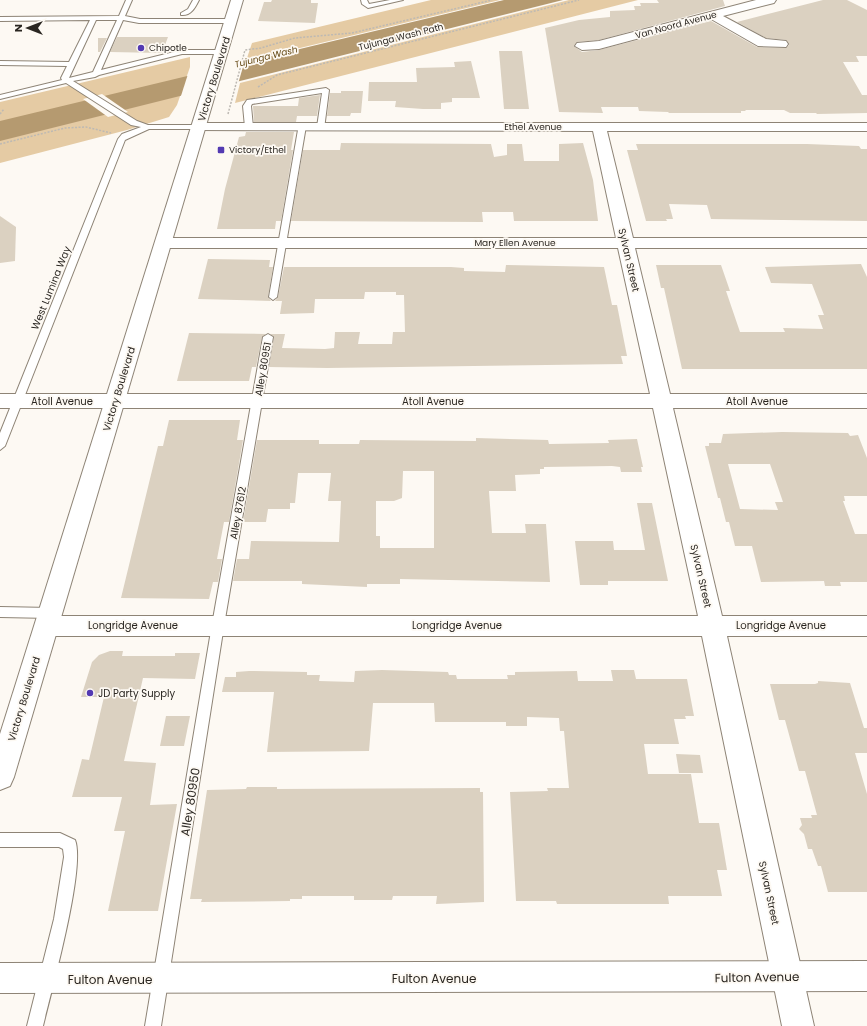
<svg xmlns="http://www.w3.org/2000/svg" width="867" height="1026" viewBox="0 0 867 1026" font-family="Poppins,sans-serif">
	<rect width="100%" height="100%" fill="#fdf9f3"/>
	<g fill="#e5cba4">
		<path d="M431 0H500L246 61 252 43Z"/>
		<path d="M569 0H638L235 103 240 83Z"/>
		<path d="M190 57V67L177 105 169 117 127 130 0 163V102Z"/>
	</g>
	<path fill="#b59a70" d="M504 0H563L0 141V121Z"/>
	<g fill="#fdf9f3">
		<path d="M245 60 238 84 180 99 188 74Z"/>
		<path d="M102 94 128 112 108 117 83 99Z"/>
	</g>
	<g fill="#dbd1c1" fill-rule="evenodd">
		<path d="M272 0H311V3H318L315 23 258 21 264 2H271Z"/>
		<path d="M657 0H723L725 6 599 40 577 42 574 46 582 52 599 50 711 21 757 47 786 48 789 45 786 40 766 38 737 22 823 0H847L867 10V56H856L859 62H843L862 95H867V113L817 114 816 113H790L784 110H745L746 111H741V113H669L668 112 639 111 638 107H601L603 113 559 112 545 28 579 20 610 17V11L635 10 634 6H641L640 3H659Z"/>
		<path d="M117 37H168L162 53 110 52Z"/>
		<path d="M98 38H107L100 52H98Z"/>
		<path d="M499 51H522L529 109H504Z"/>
		<path d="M471 61 480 98H452V102L441 103V109H423L395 107 396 101H368L369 82H417L416 68 455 67 454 62Z"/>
		<path d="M341 91H363L361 113H351L350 116H327L330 93H341Z"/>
		<path d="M320 95 317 116H297L296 122H254L253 106H298L299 98Z"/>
		<path d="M246 132H294L291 150H293L281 221H276L275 229H217L225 189 239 137 245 136Z"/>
		<path d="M341 143 491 144 494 157 507 155V144H522L524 161H559V144L583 143 593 180 598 221H514L513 212H482L483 222 291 221 303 150H340Z"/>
		<path d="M636 144H807L859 146 861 149H867V221L711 219 707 205 669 204 673 219H666L667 221H646L627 150H638Z"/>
		<path d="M0 216 16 227 15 261 0 263Z"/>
		<path d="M208 259 270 260 269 267H273L268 297 271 301 198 299Z"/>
		<path d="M861 264 867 277V369H682L664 288H661L656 265H721L730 291H726L740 332H785L783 328 823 329 818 315H824L812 284 771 283 765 267Z"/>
		<path d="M506 265 604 267 612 305H617L627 356H621L623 364 327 368 269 367 274 337 270 334H285L282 348 325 349 334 348 335 332H360L358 344H392L393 332H405L404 295H396V292H365L364 299H315L314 313 280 314 282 301H275L278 297 284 267H451L464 268V271L505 272Z"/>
		<path d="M189 333 266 334 262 337 256 367H252L249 381H177Z"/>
		<path d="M169 420H240L237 440H243L229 522H224L217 559H222L218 582H213L209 599 121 598 158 446H163Z"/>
		<path d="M782 432 848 433 850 436 858 435 867 458V496H844L845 501H843L855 534H867V582H840L841 586H825L824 581 761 582 752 546H735L729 522H726L720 498H718L705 446H709V443H721L723 434ZM728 464H770L783 502H775L778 510 740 509Z"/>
		<path d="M476 438 548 440 549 444 609 443 608 440 637 439 643 467H641L642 472H621L620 467 612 466 544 467V469H540V474L515 475 516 491H489L492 533H526L525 524H546L550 582 400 579V584H367V587L302 584V581H233L237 559H249L251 541 339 542 341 501H328L331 473H298L295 503H290V509H268L266 522H243L257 440H319V444H359L360 440 476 441ZM403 471H434V548H380V536H376V501H394L402 498Z"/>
		<path d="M637 503H652L668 581H608V585H580L575 541H613L614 550H645Z"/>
		<path d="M110 651H123L122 656H175V653H200L195 679 143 678 124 761 156 763 150 805 177 804 158 911H108L125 831H114L122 797H72L82 759 89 760 104 697H81L92 662 99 655Z"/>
		<path d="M611 670H634L636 679H687L694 716H685L686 719H674L679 744H644L648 774H691L699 823H719L727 870H717L722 896H668L669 904H557L556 901H516L510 792 548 791 547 788H569L564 731H560L559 718 527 717V726H506V722H435L434 703H373L369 751 267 752 274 692H222L225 677H236V672L249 671 307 672V675H320L319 681 354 682 355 671 382 670 448 672 449 675H456L457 679H508L507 675H515V672L577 671 578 681H613Z"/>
		<path d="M818 681 850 683 864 728H867V753H855L867 794V892H828L821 866H818L812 849H808L804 834 799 829 802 825 800 818H812L811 815H817L805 771H799L785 720H779L770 684H815L818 683Z"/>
		<path d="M166 716H190L184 746H160Z"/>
		<path d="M676 754 700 755 703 773H679Z"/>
		<path d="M247 787H277V789L480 788V792H483L484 902 436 904 437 896H393L392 900H354V896H302V899H290V901L201 902 202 899H190L207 790 246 789Z"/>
	</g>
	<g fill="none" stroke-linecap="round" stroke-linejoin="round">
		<g stroke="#8e8476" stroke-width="2">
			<g id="service">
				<path d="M126 0H132L125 16 140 19H231L234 21 231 23H139L123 20 101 70 182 50H222L225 52 222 54H182L99 75 95 77 73 81 137 121 148 125H200L204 127 200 129H149L125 140 5 446 0 450V433L118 139 122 134 141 127 131 125 66 83 0 99V95L62 80 61 78 67 66 0 65V61L69 62 90 20 0 21V17L119 16ZM96 20H117L93 72 69 78Z"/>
				<path d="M193 0H199C195 8 191 16 181 15V13L188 9Z"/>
				<path d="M361 0H367L369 4 390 0H403L368 8 362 4Z"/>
				<path d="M326 88 329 90 324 129 317 127 322 93 252 104 251 106 253 127 249 129 245 127 243 106 247 100Z"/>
				<path d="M299 124 306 126 277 297 273 300 269 297Z"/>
				<path d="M268 334 273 337 224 625 161 1026H145L212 625 263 337Z"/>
				<path d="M0 607 51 608 55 610 57 613 55 616 51 618 0 617Z"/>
				<path d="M0 833H60L75 840C86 867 51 992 43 1026H27L54 919 64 857 63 849 59 847H0Z"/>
			</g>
		</g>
		<g stroke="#8e8476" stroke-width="2">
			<g id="minor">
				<path d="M756 0H776L774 3 723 16 766 39 786 41 788 44 786 47 758 46 711 19 599 49 582 50 575 46 577 43 599 41Z"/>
				<path d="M200 123H867V131H607L633 238H867V248H635L670 394H867V408H673L722 616H867V636H727L814 1026H782L702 636H47L38 633 35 626 38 619 47 616H698L653 408H0V394H650L618 248H163L157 247 155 243 157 239 163 238H616L593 131 195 130 193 127 195 124Z"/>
			</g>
		</g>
		<g stroke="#8e8476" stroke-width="2">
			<path id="tertiary" d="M867 961V991L0 993V963Z"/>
		</g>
		<g stroke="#8e8476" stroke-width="2">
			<path id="primary" d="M231 0H243L14 777 10 786 0 790V734Z"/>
		</g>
		<g stroke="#bdb9b3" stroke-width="1.5" stroke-dasharray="2 1.5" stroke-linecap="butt">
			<path d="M258 87 277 75 579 0"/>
			<path d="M0 114 4 109"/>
			<path d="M228 114 245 50 261 48 295 38 352 33 492 0"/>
			<path d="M0 144 65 128 86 127 111 133"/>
		</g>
		<use href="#service" fill="#fff" fill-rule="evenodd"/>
		<use href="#minor" fill="#fff" fill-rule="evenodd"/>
		<use href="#tertiary" fill="#fff" fill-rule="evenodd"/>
		<use href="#primary" fill="#fff" fill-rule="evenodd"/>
	</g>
	<g fill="#533ab2" stroke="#fdf9f3" stroke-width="1.5">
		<circle cx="141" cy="48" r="4"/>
		<rect x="217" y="146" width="8" height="8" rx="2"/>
		<circle cx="90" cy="693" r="4"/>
	</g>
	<g text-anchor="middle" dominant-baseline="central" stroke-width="3.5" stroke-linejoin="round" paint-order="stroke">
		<g font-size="9" fill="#2a2621" stroke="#fdf9f3">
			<text transform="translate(676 25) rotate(-15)">Van Noord Avenue</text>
			<text transform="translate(401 37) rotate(-14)">Tujunga Wash Path</text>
			<text x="533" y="127">Ethel Avenue</text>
			<text x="515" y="243">Mary Ellen Avenue</text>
		</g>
		<g font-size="9" fill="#2a2621" stroke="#fdf9f3" text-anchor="start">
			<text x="149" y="48">Chipotle</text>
			<text x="229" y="150">Victory/Ethel</text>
		</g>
		<g font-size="9" font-style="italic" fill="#614510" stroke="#fdf9f3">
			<text transform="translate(266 57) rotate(-14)">Tujunga Wash</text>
		</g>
		<g font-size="10" fill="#2a2621" stroke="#fdf9f3">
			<text transform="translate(214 79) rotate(-73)">Victory Boulevard</text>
			<text transform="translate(629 260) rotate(77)">Sylvan Street</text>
			<text transform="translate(51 288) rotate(-68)">West Lumina Way</text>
			<text transform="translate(263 369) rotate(-80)">Alley 80951</text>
			<text transform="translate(119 389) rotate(-73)">Victory Boulevard</text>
			<text x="62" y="401">Atoll Avenue</text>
			<text x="433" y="401">Atoll Avenue</text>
			<text x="757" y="401">Atoll Avenue</text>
			<text transform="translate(238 513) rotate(-80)">Alley 87612</text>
			<text transform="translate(701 576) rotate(77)">Sylvan Street</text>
			<text x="133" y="625">Longridge Avenue</text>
			<text x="457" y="625">Longridge Avenue</text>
			<text x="781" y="625">Longridge Avenue</text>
			<text transform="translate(24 699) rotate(-73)">Victory Boulevard</text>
			<text transform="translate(769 893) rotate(78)">Sylvan Street</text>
		</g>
		<g font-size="10" fill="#2a2621" stroke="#fdf9f3" text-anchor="start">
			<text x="98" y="693">JD Party Supply</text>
		</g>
		<g font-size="12" fill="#2a2621" stroke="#fdf9f3">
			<text transform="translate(190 802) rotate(-81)">Alley 80950</text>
			<text transform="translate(757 977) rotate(-1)">Fulton Avenue</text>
			<text x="434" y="978">Fulton Avenue</text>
			<text x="110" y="979">Fulton Avenue</text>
		</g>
	</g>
	<g transform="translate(28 28) rotate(270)" stroke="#fdf9f3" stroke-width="3" paint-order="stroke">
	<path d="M0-3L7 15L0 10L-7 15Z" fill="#2a2621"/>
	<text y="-6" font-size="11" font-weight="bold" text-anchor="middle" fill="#2a2621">N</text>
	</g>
</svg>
